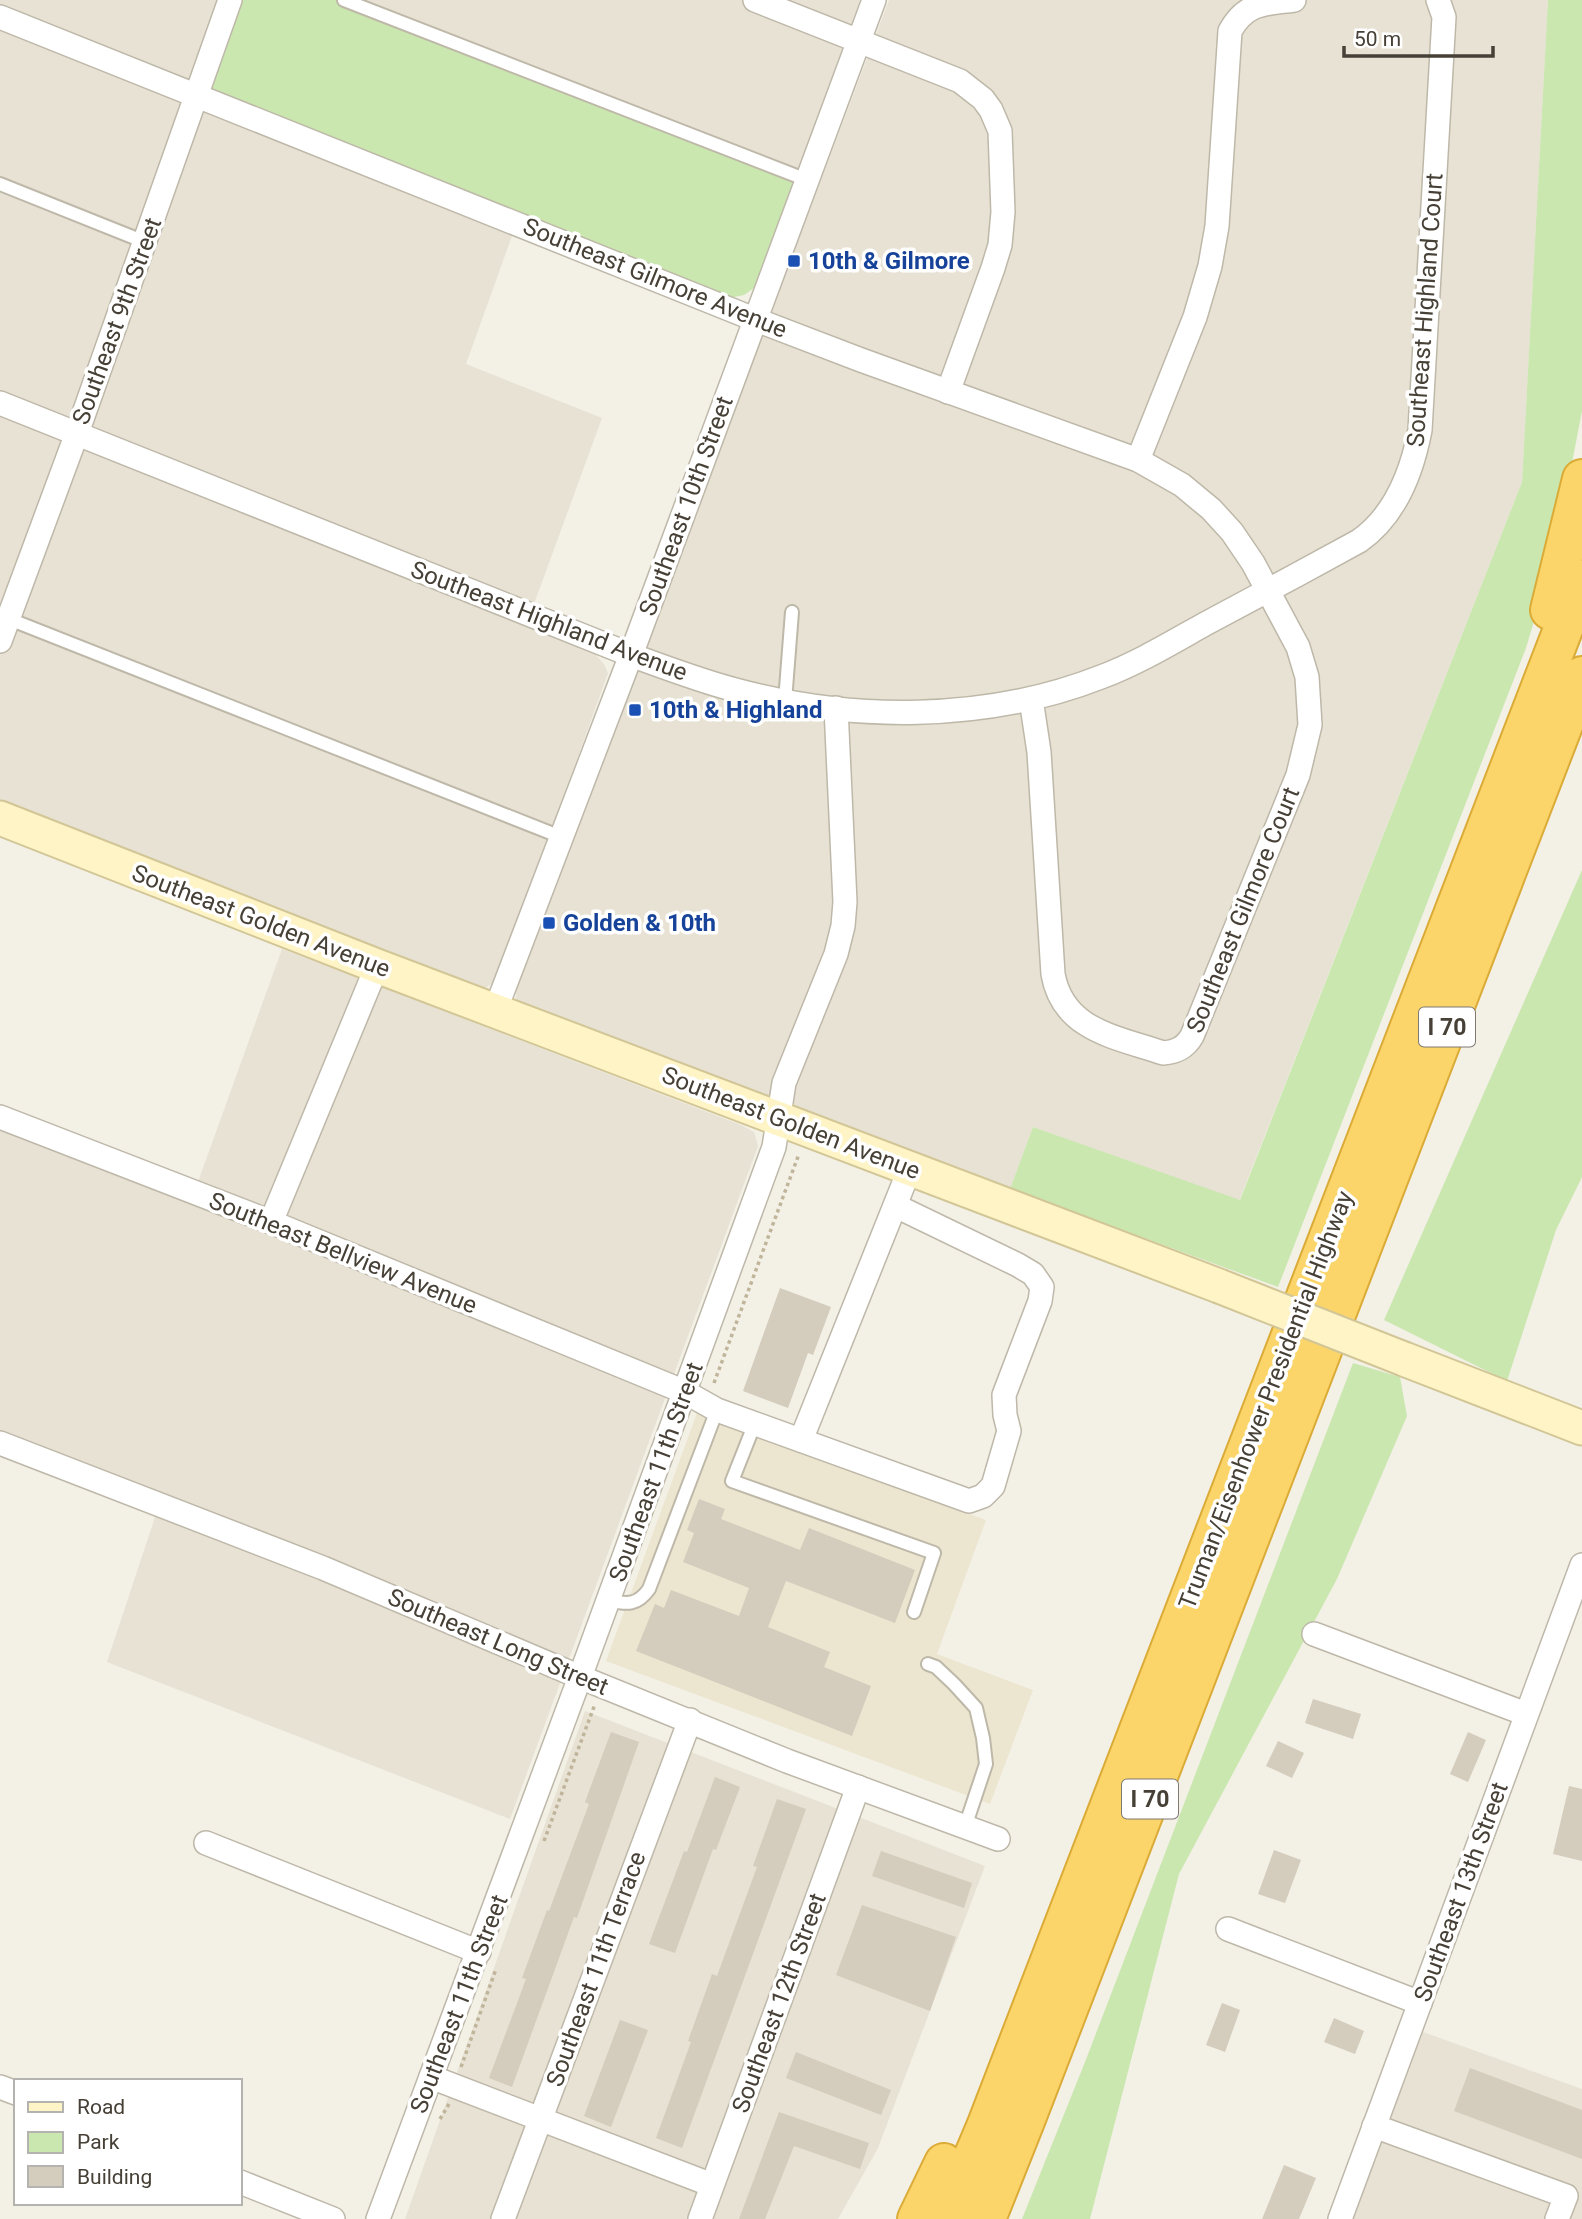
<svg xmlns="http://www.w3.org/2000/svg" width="1582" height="2219" viewBox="0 0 1582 2219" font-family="Roboto,sans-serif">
	<rect width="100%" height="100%" fill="#f3f0e6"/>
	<g fill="#e7e2d4">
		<path d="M0 0H223L513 233 466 364 602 418 527 623 595 654 604 664 608 673 502 968 494 982 487 987H474L0 800Z"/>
		<path d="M342 0H860L794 180Z"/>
		<path d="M889 0H1548L1522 482 1239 1201 1033 1127 1010 1189 521 1007 516 998V989Z"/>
		<path d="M282 949 741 1125 754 1132 758 1146 510 1819 107 1662 162 1496 0 1432V1131L190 1204Z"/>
		<path d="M585 1711 985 1866 878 2148 838 2219H405Z"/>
		<path d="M1423 2032 1582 2089V2219H1353Z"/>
	</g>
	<path fill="#ece6d0" d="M697 1413 986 1520 937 1654 1033 1690 990 1804 606 1661Z"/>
	<g fill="#cae7af">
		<path d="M238 0H342L794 180 754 288 744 295 729 298 213 94 207 86Z"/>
		<path d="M1548 0H1582V411L1555 551 1526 648 1278 1287 1010 1189 1033 1127 1240 1200 1522 482Z"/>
		<path d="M1582 870V1177L1556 1230 1507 1381 1384 1320Z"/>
		<path d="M1353 1363 1400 1377 1407 1416 1337 1579 1179 1874 1090 2219H1022L1085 2062Z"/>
	</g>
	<g fill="#d4ccbc">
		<path d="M780 1288 831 1307 813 1355 808 1353 788 1408 743 1391Z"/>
		<path d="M699 1499 725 1509 721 1519 800 1550 809 1528 915 1570 895 1623 786 1581 768 1627 830 1652 824 1667 871 1686 852 1736 636 1651 655 1604 664 1608 671 1590 739 1616 749 1588 683 1562 694 1533 687 1530Z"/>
		<path d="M1313 1699 1361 1714 1353 1739 1305 1723Z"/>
		<path d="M611 1732 639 1742 577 1918 574 1917 512 2087 489 2078 526 1979 522 1978 547 1910 549 1911 589 1804 585 1802Z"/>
		<path d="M1468 1732 1486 1740 1468 1782 1450 1774Z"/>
		<path d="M1278 1741 1304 1753 1292 1778 1266 1766Z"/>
		<path d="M715 1777 740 1787 716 1850 713 1849 675 1953 649 1944 684 1851 687 1852Z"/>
		<path d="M1569 1786 1582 1789V1861L1553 1854Z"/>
		<path d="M777 1799 806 1809 682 2148 656 2138 691 2042 688 2041 712 1974 717 1976 757 1867 753 1866Z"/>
		<path d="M1274 1850 1301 1860 1285 1903 1258 1894Z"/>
		<path d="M881 1851 972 1883 964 1908 872 1876Z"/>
		<path d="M862 1905 956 1937 930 2011 836 1975Z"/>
		<path d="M1222 2003 1240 2010 1225 2052 1206 2045Z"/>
		<path d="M1334 2018 1364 2031 1355 2054 1324 2042Z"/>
		<path d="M620 2020 648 2030 611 2127 584 2116Z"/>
		<path d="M796 2052 891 2090 881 2115 786 2078Z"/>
		<path d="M1470 2068 1582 2110V2159L1454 2111Z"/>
		<path d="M779 2112 869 2143 860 2169 794 2146 765 2219H739Z"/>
		<path d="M1284 2165 1316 2178 1299 2219H1262Z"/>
	</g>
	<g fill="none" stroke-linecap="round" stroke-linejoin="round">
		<g stroke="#beb8a9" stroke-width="16">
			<g id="lane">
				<path d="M344 0 807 180"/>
				<path d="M0 184 145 242"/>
				<path d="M4 617 561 837"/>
				<path d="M785 701 792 612"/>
				<path d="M755 1423 732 1481 934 1553 914 1612"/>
				<path d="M609 1601C627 1604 637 1606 649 1589L717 1410"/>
				<path d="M928 1664 936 1667 954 1684 976 1708 983 1738 986 1764 965 1827"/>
			</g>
		</g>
		<g stroke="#beb8a9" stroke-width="26">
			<g id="street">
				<path d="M755 0 960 81 983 99 991 110 1000 131 1003 212 1000 245 993 268 948 392"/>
				<path d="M0 17 754 319 861 360 1138 460 1182 485 1211 509 1232 532 1253 563 1298 647 1307 677 1310 725 1298 775 1192 1036C1185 1048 1176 1052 1163 1053 1117 1037 1063 1031 1053 974L1039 752 1031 699"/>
				<path d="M0 403 631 655C664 667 698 680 732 689 851 722 986 722 1101 677 1138 663 1171 643 1205 624 1256 597 1308 569 1359 541 1395 516 1412 472 1420 430L1444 17 1438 0"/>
				<path d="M1138 460 1195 317 1210 266 1217 226 1230 31C1246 2 1265 4 1294 0"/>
				<path d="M0 641 77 433 230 0"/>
				<path d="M495 1011 631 655 874 0"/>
				<path d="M0 1117 271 1222 685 1392 717 1410 969 1501 983 1496 993 1486 1009 1431 1005 1415 1004 1395 1040 1301 1042 1287 1033 1274 1018 1265 896 1206"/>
				<path d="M271 1222 377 966"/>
				<path d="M801 1440 910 1168"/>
				<path d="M0 1443 323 1568 580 1677 787 1761 998 1839"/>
				<path d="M1314 1634 1526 1714"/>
				<path d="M206 1843 479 1952"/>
				<path d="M1228 1929 1420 2003"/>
				<path d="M431 2077 712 2185"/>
				<path d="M0 2087 16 2093"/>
				<path d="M1374 2126 1566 2196 1557 2219"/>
				<path d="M240 2182 333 2219"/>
				<path d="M378 2219 580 1677 774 1147 784 1083 836 954 843 926 845 902 836 708"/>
				<path d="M503 2219 690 1720"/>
				<path d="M700 2219 858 1787"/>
				<path d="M1340 2219 1582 1565"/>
			</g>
		</g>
		<g stroke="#d2c697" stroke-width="37">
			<g id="secondary">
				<path d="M0 818 377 966 1219 1286"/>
				<path d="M1404 1359 1582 1428"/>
			</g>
		</g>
		<g stroke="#dbab38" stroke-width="42">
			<g id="highway">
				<path d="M1550 610 1582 479"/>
				<path d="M917 2219 944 2163"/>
				<path d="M947 2219 986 2127 1582 580"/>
				<path d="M986 2219 1025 2121 1582 676"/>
			</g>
		</g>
		<g stroke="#c0b59a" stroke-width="3.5" stroke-dasharray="3.5 3.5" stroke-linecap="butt">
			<path d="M714 1383 799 1154"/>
			<path d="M544 1841 595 1704"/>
			<path d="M461 2067 496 1969"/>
			<path d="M440 2119 449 2104"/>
		</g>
		<use href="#lane" stroke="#fff" stroke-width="12"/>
		<use href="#street" stroke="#fff" stroke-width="23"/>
		<use href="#secondary" stroke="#fef4c6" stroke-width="33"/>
		<use href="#highway" stroke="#fbd569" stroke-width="38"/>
		<g stroke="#d2c697" stroke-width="37" stroke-linecap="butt">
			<path id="secondary-bridge" d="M1219 1286 1404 1359"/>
		</g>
		<use href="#secondary-bridge" stroke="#fef4c6" stroke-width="33"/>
	</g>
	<g fill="#1a4fb4" stroke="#fff" stroke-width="2.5">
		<rect x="787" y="254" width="14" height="14" rx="3.5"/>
		<rect x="628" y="703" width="14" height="14" rx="3.5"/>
		<rect x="542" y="916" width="14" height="14" rx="3.5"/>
	</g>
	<g text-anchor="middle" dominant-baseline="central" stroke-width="7" stroke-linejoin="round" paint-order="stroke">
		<g fill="#fff" stroke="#7e7972" stroke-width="2">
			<rect x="1419" y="1007.5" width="56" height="39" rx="5"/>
			<rect x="1122" y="1779.5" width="56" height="39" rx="5"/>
		</g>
		<g font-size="23" font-weight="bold" fill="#464036">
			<text x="1447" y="1027">I 70</text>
			<text x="1150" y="1799">I 70</text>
		</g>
		<g font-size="24" font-weight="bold" fill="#164399" stroke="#fff" text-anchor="start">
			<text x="808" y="261">10th &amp; Gilmore</text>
			<text x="649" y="710">10th &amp; Highland</text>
			<text x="563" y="923">Golden &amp; 10th</text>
		</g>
		<g font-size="24" fill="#464036" stroke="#fff">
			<text transform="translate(655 278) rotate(22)">Southeast Gilmore Avenue</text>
			<text transform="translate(1425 310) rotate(-86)">Southeast Highland Court</text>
			<text transform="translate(117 321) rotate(-70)">Southeast 9th Street</text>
			<text transform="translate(686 506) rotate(-70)">Southeast 10th Street</text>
			<text transform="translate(549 621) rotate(21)">Southeast Highland Avenue</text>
			<text transform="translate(1243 910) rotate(-68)">Southeast Gilmore Court</text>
			<text transform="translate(261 921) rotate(21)">Southeast Golden Avenue</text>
			<text transform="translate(791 1123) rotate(21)">Southeast Golden Avenue</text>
			<text transform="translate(343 1253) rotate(22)">Southeast Bellview Avenue</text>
			<text transform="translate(1266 1400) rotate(-69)">Truman/Eisenhower Presidential Highway</text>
			<text transform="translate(656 1472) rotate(-70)">Southeast 11th Street</text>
			<text transform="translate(498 1642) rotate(23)">Southeast Long Street</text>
			<text transform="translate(1461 1892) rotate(-70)">Southeast 13th Street</text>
			<text transform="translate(596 1969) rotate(-70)">Southeast 11th Terrace</text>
			<text transform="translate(779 2003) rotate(-70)">Southeast 12th Street</text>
			<text transform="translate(459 2004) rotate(-69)">Southeast 11th Street</text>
		</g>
	</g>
	<rect x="14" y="2079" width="228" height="126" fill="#ffffff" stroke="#b5b3af" stroke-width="2"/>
	<rect x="28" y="2102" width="35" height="10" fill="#fef4c6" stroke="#b5b3af" stroke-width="2"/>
	<text x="77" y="2114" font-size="21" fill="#464036">Road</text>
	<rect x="28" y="2132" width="35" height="21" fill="#cae7af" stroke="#b5b3af" stroke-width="2"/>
	<text x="77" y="2149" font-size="21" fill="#464036">Park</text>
	<rect x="28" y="2166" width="35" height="21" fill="#d4ccbc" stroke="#b5b3af" stroke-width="2"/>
	<text x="77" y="2184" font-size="21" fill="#464036">Building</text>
	<path d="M1344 46v10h149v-10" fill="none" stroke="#464036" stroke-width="3.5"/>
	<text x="1354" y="46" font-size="21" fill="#464036" stroke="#ffffff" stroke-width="5" paint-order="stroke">50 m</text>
</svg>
